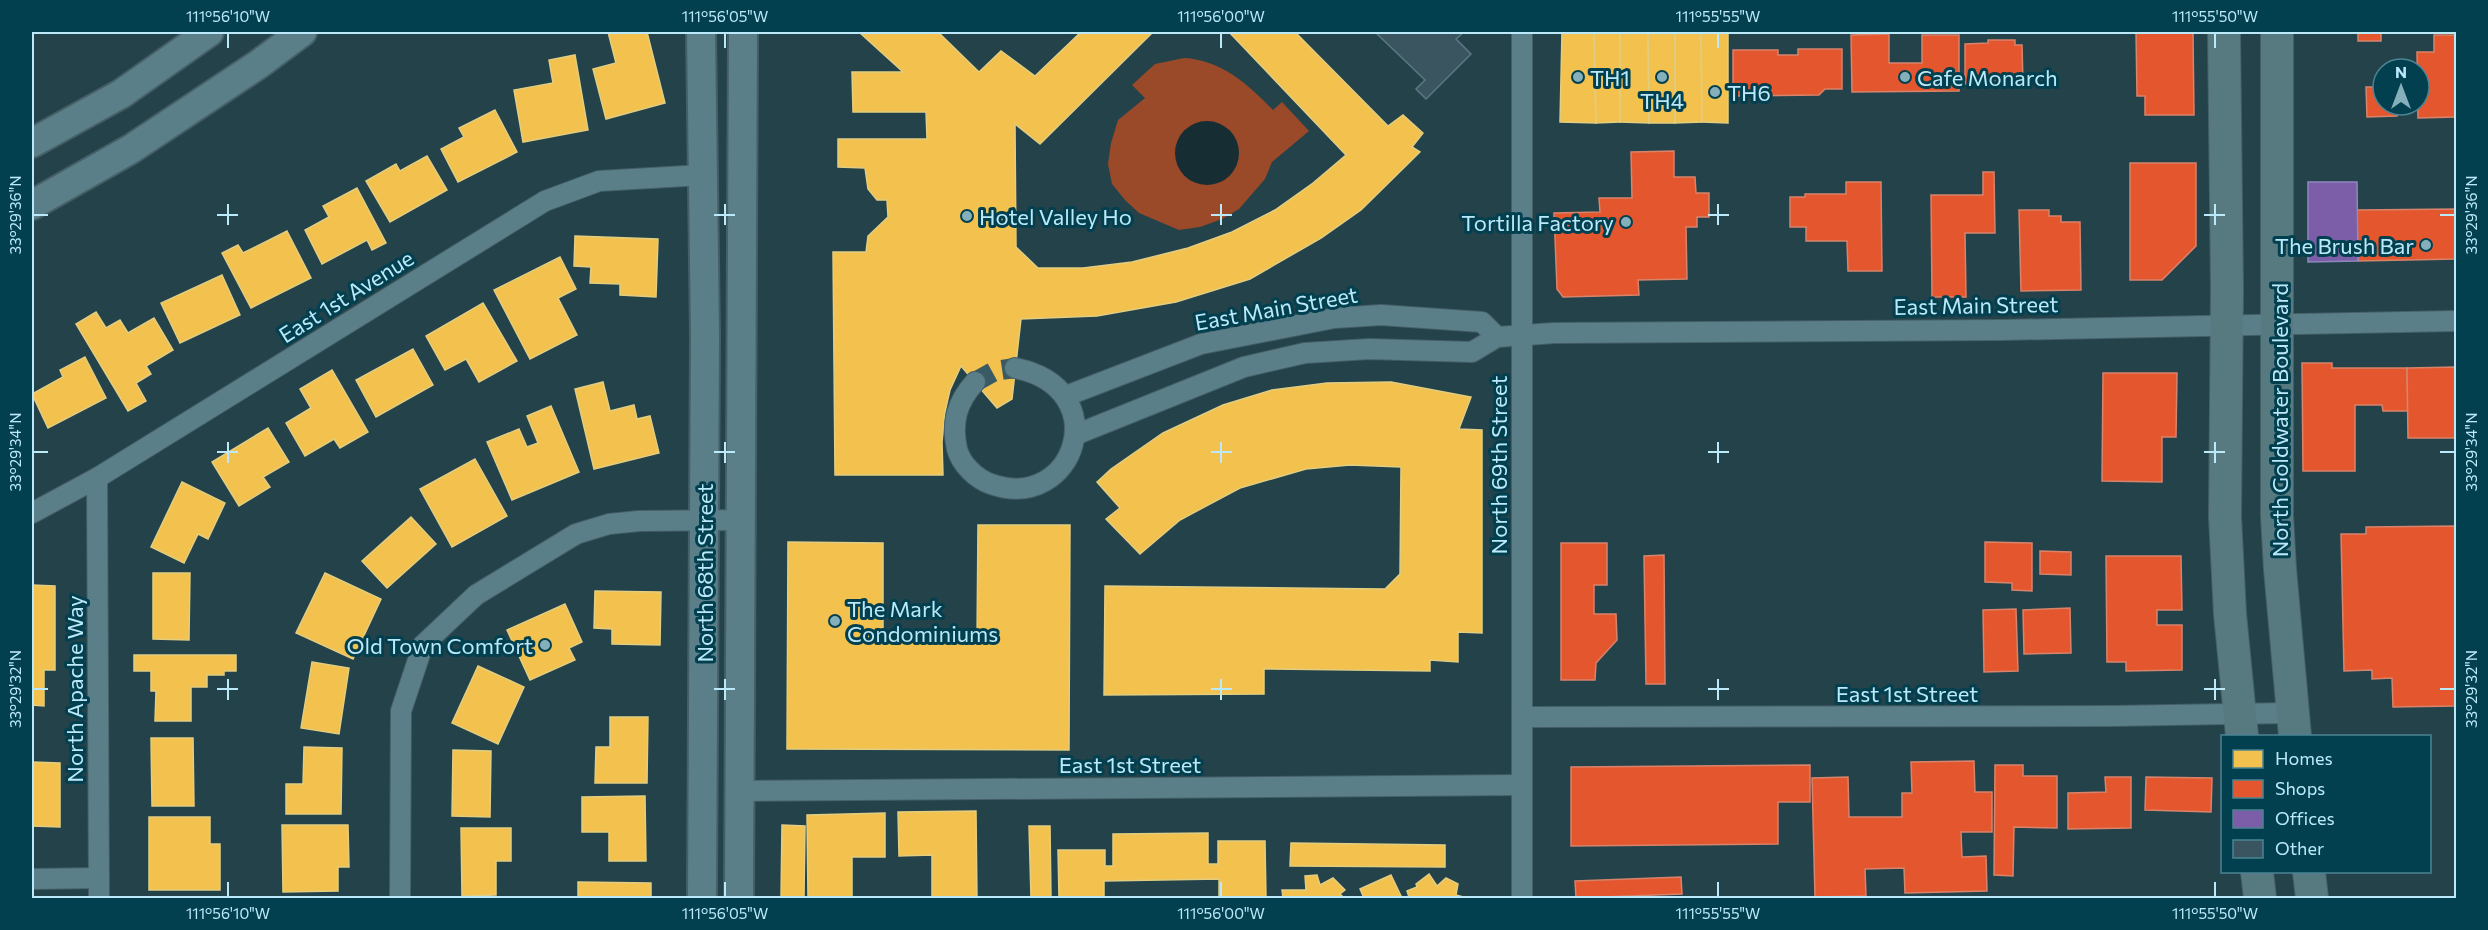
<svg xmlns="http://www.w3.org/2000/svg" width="2488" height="930" viewBox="0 0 2488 930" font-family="Commissioner,sans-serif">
	<rect width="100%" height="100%" fill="#23424a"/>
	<path fill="#9a4a28" d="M1184 58C1221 60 1248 84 1273 110L1282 102 1309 131 1272 162 1265 179 1239 209 1222 219 1200 227 1179 230 1139 213 1125 200 1112 184 1108 164 1111 143 1118 120 1145 98 1132 85 1155 64Z"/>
	<circle fill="#172d34" cx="1207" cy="153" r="32"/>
	<g fill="#f2c14e" stroke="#e2cd81" stroke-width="1.5">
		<path d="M608 32H647L665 103 606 119 593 69 616 63Z"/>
		<path d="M859 32H938L979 72 1001 51 1035 76 1081 32H1153L1040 144 1015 124 1016 247 1038 268H1083L1132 262 1188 248 1232 232 1275 210 1313 183 1346 155 1229 32H1295L1388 126 1403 115 1423 133 1412 147 1420 152 1361 210 1321 238 1250 279 1176 302 1097 316 1021 319 1012 399 997 408 961 366 950 390 945 412 942 442 943 475H835L833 252H866L868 236 888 217 887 200H877L868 189 865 168 838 167V139H927L926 112H853L852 72H903Z"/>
		<path d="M1562 32H1594L1596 123 1560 122Z"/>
		<path d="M1594 32H1620V122L1596 123Z"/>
		<path d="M1620 32H1648L1649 123 1620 122Z"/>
		<path d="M1648 32H1675V123H1649Z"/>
		<path d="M1675 32H1701L1702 122 1675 123Z"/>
		<path d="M1701 32H1728V123L1702 122Z"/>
		<path d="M575 55 588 130 523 142 514 90 553 83 549 60Z"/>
		<path d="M495 110 517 152 458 182 441 149 464 137 459 128Z"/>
		<path d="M427 156 447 190 390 222 366 181 396 164 400 171Z"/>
		<path d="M357 188 386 243 372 250 367 240 322 264 305 230 329 217 323 206Z"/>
		<path d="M287 231 311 278 251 308 222 253 238 245 243 253Z"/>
		<path d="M575 236 658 239 656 297 620 295V284L590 283 591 267 574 266Z"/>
		<path d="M560 257 576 289 558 298 577 335 530 359 494 290Z"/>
		<path d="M222 275 240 315 180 343 161 303Z"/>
		<path d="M483 303 517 361 479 382 466 359 445 370 426 336Z"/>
		<path d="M96 312 106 328 120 320 128 333 154 318 173 350 146 366 151 374 136 383 146 401 128 411 76 324Z"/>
		<path d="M413 349 433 385 376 417 356 380Z"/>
		<path d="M85 357 106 398 48 428 32 394 63 377 60 370Z"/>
		<path d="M332 370 368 432 340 448 334 439 305 456 286 423 311 408 300 389Z"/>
		<path d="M603 382 610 411 634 405 637 419 650 416 659 453 594 469 575 389Z"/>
		<path d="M1391 382 1471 397 1459 429 1482 430V633L1458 632V662L1430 660V671L1264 669V694L1104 695 1105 586 1385 589 1400 574 1401 467 1350 465 1306 469 1240 488 1180 520 1140 554 1106 519 1120 508 1097 482 1111 469 1163 433 1223 405 1272 390 1327 383Z"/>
		<path d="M551 406 579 472 512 500 487 442 519 429 527 447 538 443 527 416Z"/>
		<path d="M268 428 289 462 263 477 270 487 239 506 212 462Z"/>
		<path d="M475 459 507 516 452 547 420 489Z"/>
		<path d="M182 482 225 503 208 539 198 534 184 563 151 547Z"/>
		<path d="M411 517 436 544 387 588 362 561Z"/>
		<path d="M978 525H1070L1069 750 787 749 788 542 883 543V640L977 641Z"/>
		<path d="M153 573H190L189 640 153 639Z"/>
		<path d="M325 573 381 599 353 659 296 633Z"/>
		<path d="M32 585 55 586V670H44V706L32 705Z"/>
		<path d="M595 591 661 592 660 645 612 644V629L594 628Z"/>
		<path d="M565 604 582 642 569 648 575 660 530 680 507 630Z"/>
		<path d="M134 655H236V671H224V675H207V687H191V721H155L156 691H151V671H134Z"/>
		<path d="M312 662 349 668 339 734 301 728Z"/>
		<path d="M478 666 524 687 498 744 452 723Z"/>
		<path d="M610 717H648L647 783H595L596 747H610Z"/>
		<path d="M151 738H193L194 806H152Z"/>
		<path d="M304 747 342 748 341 814H286V784H303Z"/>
		<path d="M453 750 491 751 490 817 452 816Z"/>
		<path d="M32 762 60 763V827L32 826Z"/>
		<path d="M645 796 646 861H609V832H582V797Z"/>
		<path d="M976 811 977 898H932V855L899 856 898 812Z"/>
		<path d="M885 813V857H852V898H808L807 815Z"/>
		<path d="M149 817H210V844H220V890H149Z"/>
		<path d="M282 825H348L349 867H338V891L283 892Z"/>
		<path d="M782 825 805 826 804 898H781Z"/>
		<path d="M1029 826H1050L1051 898H1031Z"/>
		<path d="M461 828H511V861H496V895L462 896Z"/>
		<path d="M1208 833V864H1218V841H1265L1266 898H1219V879L1104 881V898H1059L1058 850H1105V866H1113V834Z"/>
		<path d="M1291 843 1445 845V867L1290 866Z"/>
		<path d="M1429 874 1437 886 1446 878 1458 884 1456 895 1467 898H1406L1409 897 1407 891 1417 887 1416 884Z"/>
		<path d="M1317 875 1320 885 1333 878 1345 890 1340 894 1344 898H1283L1282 890H1306L1305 876Z"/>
		<path d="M1391 875 1402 898H1364L1360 889Z"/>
		<path d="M578 882 651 883V898H578Z"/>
	</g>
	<g fill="#e4572e" stroke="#d8836b" stroke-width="1.5">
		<path d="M2136 32H2193L2194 115H2145V96H2137Z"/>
		<rect x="2358" y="32" width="23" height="9"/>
		<path d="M1889 34V63H1922V35H1959V91L1852 92 1851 35Z"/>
		<path d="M2434 35H2456V117L2418 118 2417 52H2434Z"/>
		<path d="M1988 40H2015V45H2022L2023 83 1965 84V44L1988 43Z"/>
		<path d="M1798 49H1842V89H1825L1819 95 1733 96V50H1778V55H1798Z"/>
		<path d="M2366 87H2383V105H2397V116L2367 117Z"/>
		<path d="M1674 151V177H1695L1696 193H1709V217H1697V227H1686L1687 279 1638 280 1639 295 1563 297 1557 289 1554 213 1600 212 1599 198H1632L1631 152Z"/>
		<path d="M2130 163H2196V246L2162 280H2130Z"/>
		<path d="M1983 172H1994L1995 233H1965L1966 297H1932L1931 195H1983Z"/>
		<path d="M1846 182H1881L1882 271H1848L1847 241H1806V227H1790V197H1805V194H1846Z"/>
		<path d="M2456 209V259L2358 261 2357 210Z"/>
		<path d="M2019 210H2049V216H2061V222H2080L2081 290 2021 291Z"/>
		<path d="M2302 363H2332V368H2407L2408 411H2383L2382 405H2355V471H2303Z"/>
		<path d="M2456 367V438H2408L2407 368Z"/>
		<path d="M2103 373H2177L2176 437H2162V482L2102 481Z"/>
		<path d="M2456 526V706L2393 707 2392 678 2372 679V670L2344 671 2341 534H2366V527Z"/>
		<path d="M1985 542 2032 543V591L2012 590V583L1985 582Z"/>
		<path d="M1561 543H1607V585H1594V614H1616L1617 640 1596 663 1595 680H1561Z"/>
		<path d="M2040 551 2071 552V575L2040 574Z"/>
		<path d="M1664 555 1665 684H1646L1644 556Z"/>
		<path d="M2106 556H2181L2182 610H2157V625H2182V670L2126 671V662H2107Z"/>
		<path d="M2070 608 2071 653 2024 654 2023 610Z"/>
		<path d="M2016 609 2018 671 1984 672 1983 610Z"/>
		<path d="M1974 761 1975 792H1992V832H1961L1962 857 1986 856 1987 891 1905 893 1904 868 1865 869 1866 896 1815 897 1812 778 1848 777 1849 817H1902V793H1912L1911 762Z"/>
		<path d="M1810 765V802H1778V844L1571 846V767Z"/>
		<path d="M1995 765H2023V776H2057V828L2014 827 2013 876 1994 875Z"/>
		<path d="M2105 777H2131V828L2068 829V793L2106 792Z"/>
		<path d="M2146 777 2212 778 2211 812 2145 810Z"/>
		<path d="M1681 877 1682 894 1576 898 1575 881Z"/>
	</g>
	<path fill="#7b5ea7" stroke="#8e88c0" stroke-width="1.5" d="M2308 182H2357L2358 261 2308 262Z"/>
	<path fill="#3b5560" stroke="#5b7784" stroke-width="1.5" d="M1375 32H1464L1456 39 1471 54 1426 99 1416 89 1425 80Z"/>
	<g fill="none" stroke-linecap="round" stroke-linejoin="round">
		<path stroke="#3a5b64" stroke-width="20" stroke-dasharray="20 10" stroke-linecap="butt" d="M975 382 995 371 1015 368"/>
		<g stroke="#455f67" stroke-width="22">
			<g id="street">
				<path d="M1522 32V898"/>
				<path d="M975 382C957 402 951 422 957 449 961 464 976 479 991 484 1075 514 1117 388 1015 368"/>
				<path d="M1066 396 1201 344 1334 318 1381 315 1482 322 1497 337"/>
				<path d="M1075 435 1244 367 1305 353 1369 349 1472 352 1497 337 1554 333 2001 330 2456 321"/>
				<path d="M97 478 99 898"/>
				<path d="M32 513 97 478 545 201 599 181 703 175"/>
				<path d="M1522 717 2112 716 2293 713"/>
				<path d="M739 791 1522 785"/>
				<path d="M32 879 99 878"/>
				<path d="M400 898 401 711 423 645 476 595 576 534 609 524 639 521 741 520"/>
			</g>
		</g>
		<g stroke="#455f67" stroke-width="32">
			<g id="secondary">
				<path d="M701 32 705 336 702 898"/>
				<path d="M32 143 121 94 209 32"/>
				<path d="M32 205 131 149 259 64 302 32"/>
				<path d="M739 898 743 32"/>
			</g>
		</g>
		<g stroke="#455f67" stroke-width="34">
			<g id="primary">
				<path d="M2224 32 2227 289 2225 517 2230 614 2242 736"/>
				<path d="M2277 32V516L2280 569 2295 736"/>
				<path d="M2257 872 2260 898"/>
				<path d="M2309 872 2312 898"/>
			</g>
		</g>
		<use href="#street" stroke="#5b7f89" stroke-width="20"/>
		<use href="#secondary" stroke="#5b7f89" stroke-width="28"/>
		<use href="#primary" stroke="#577a80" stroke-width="32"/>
	</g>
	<path fill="none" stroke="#bce9f9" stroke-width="2" d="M228 33V48M725 33V48M1221 33V48M1718 33V48M2215 33V48M228 204V225M725 204V225M1221 204V225M1718 204V225M2215 204V225M33 215H48M217 215H238M714 215H735M1211 215H1232M1708 215H1729M2204 215H2225M2440 215H2455M228 442V463M725 442V463M1221 442V463M1718 442V463M2215 442V463M33 452H48M217 452H238M714 452H735M1211 452H1232M1708 452H1729M2204 452H2225M2440 452H2455M228 679V700M725 679V700M1221 679V700M1718 679V700M2215 679V700M33 689H48M217 689H238M714 689H735M1211 689H1232M1708 689H1729M2204 689H2225M2440 689H2455M228 882V897M725 882V897M1221 882V897M1718 882V897M2215 882V897"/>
	<g fill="#86afbc" stroke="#024050" stroke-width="2">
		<circle cx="1578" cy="77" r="6"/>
		<circle cx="1662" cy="77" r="6"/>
		<circle cx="1905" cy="77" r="6"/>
		<circle cx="1715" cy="92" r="6"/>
		<circle cx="967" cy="216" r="6"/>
		<circle cx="1626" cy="222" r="6"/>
		<circle cx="2426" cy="245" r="6"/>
		<circle cx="835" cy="621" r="6"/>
		<circle cx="545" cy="645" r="6"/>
	</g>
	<g text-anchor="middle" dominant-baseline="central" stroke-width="6" stroke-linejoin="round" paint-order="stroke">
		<g font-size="22" fill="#bce9f9" stroke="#024050" text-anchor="start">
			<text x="1590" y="77">TH1</text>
			<text x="1917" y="77">Cafe Monarch</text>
			<text x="1727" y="92">TH6</text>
			<text x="1662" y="100" text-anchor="middle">TH4</text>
			<text x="979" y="216">Hotel Valley Ho</text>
			<text x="1614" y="222" text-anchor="end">Tortilla Factory</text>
			<text x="2414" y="245" text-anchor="end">The Brush Bar</text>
			<text x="847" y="608">The Mark<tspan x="847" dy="25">Condominiums</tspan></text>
			<text x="533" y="645" text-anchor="end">Old Town Comfort</text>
		</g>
		<g font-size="22" fill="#bce9f9" stroke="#024050">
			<text transform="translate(346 296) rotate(-32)">East 1st Avenue</text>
			<text transform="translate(1976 305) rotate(-1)">East Main Street</text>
			<text transform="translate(1276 308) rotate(-10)">East Main Street</text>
			<text transform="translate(2279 420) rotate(-90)">North Goldwater Boulevard</text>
			<text transform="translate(1498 465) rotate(-90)">North 69th Street</text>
			<text transform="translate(704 573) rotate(-90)">North 68th Street</text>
			<text transform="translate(74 689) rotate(-90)">North Apache Way</text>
			<text x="1907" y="693">East 1st Street</text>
			<text x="1130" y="764">East 1st Street</text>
		</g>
	</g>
	<rect width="2488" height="930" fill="none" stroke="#024050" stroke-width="66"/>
	<rect x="2221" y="735" width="210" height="138" fill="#024050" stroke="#4c8494" stroke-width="1.5"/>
	<rect x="2233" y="750" width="30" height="18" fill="#f2c14e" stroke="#4c8494" stroke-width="1.5"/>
	<text x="2275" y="765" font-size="18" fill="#bce9f9">Homes</text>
	<rect x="2233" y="780" width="30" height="18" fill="#e4572e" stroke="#4c8494" stroke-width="1.5"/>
	<text x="2275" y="795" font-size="18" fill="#bce9f9">Shops</text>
	<rect x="2233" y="810" width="30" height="18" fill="#7b5ea7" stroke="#4c8494" stroke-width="1.5"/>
	<text x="2275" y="825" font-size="18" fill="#bce9f9">Offices</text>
	<rect x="2233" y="840" width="30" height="18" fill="#3b5560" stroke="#4c8494" stroke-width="1.5"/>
	<text x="2275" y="855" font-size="18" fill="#bce9f9">Other</text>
	<g transform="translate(2401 87)"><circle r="28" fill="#024050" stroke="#4c8494" stroke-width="1.5"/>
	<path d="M0-4.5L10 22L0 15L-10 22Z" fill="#86afbc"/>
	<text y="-9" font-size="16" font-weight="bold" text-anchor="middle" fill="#bce9f9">N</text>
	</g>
	<rect x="33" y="33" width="2422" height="864" fill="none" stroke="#bce9f9" stroke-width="2"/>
	<g font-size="15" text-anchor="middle" fill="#bce9f9">
		<text x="228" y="22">111°56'10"W</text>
		<text x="725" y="22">111°56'05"W</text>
		<text x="1221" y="22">111°56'00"W</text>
		<text x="1718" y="22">111°55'55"W</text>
		<text x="2215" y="22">111°55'50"W</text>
		<text transform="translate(16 215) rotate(-90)" y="5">33°29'36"N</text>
		<text transform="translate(2472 215) rotate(-90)" y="5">33°29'36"N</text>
		<text transform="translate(16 452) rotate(-90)" y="5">33°29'34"N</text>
		<text transform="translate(2472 452) rotate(-90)" y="5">33°29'34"N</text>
		<text transform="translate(16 689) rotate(-90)" y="5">33°29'32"N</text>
		<text transform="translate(2472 689) rotate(-90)" y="5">33°29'32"N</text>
		<text x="228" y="919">111°56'10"W</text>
		<text x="725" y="919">111°56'05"W</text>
		<text x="1221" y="919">111°56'00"W</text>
		<text x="1718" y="919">111°55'55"W</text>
		<text x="2215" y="919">111°55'50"W</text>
	</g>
</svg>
